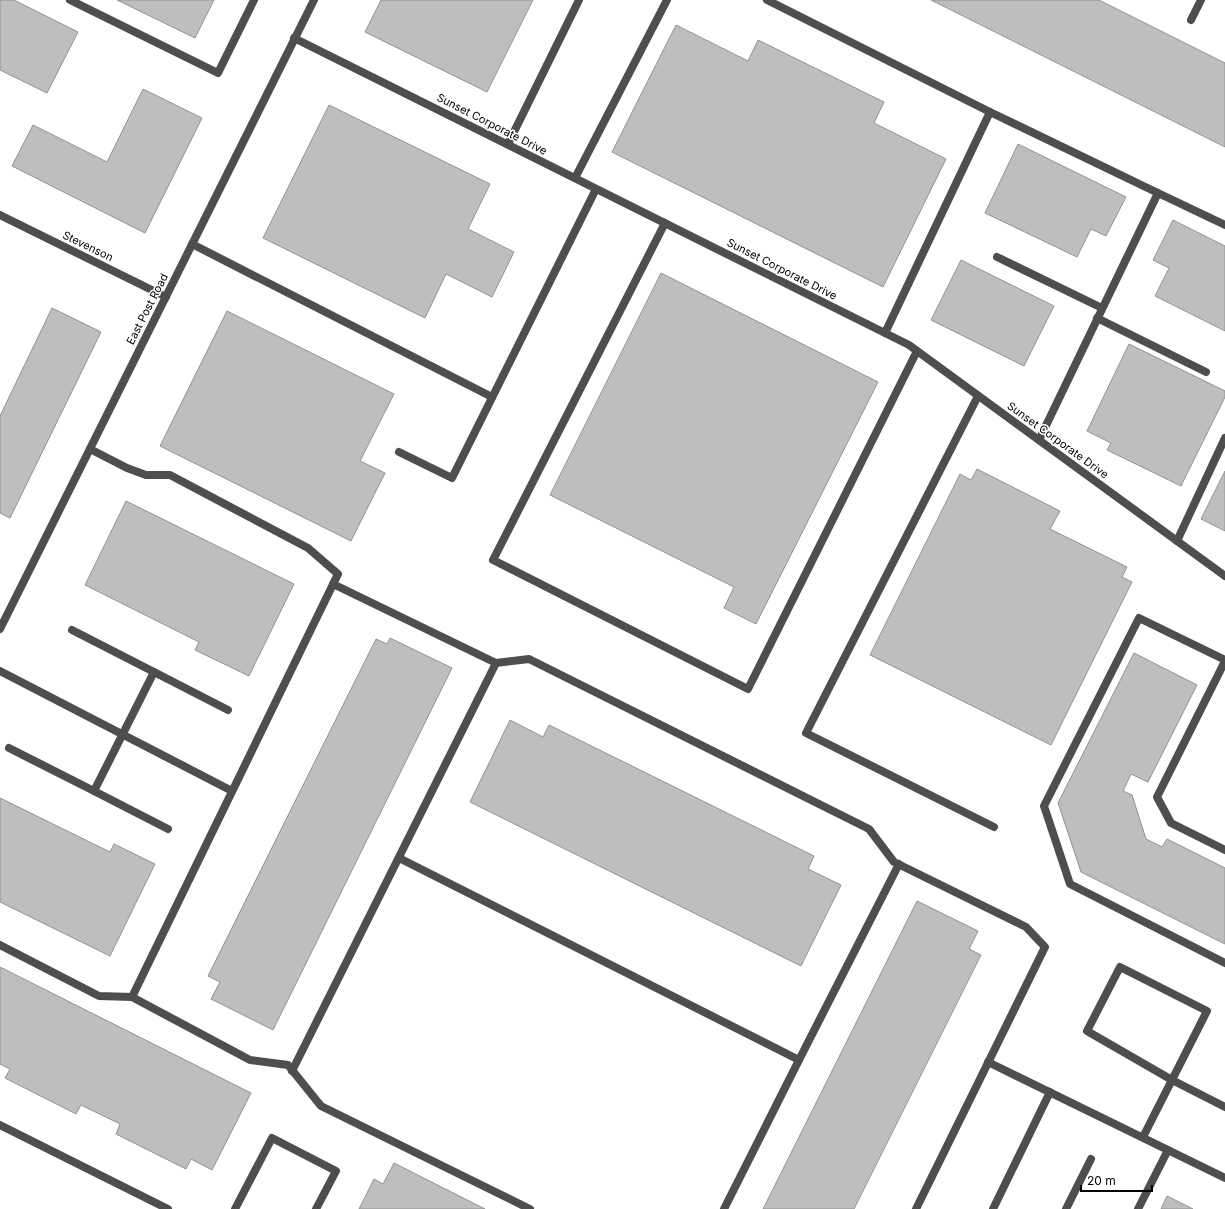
<svg xmlns="http://www.w3.org/2000/svg" width="1225" height="1209" viewBox="0 0 1225 1209" font-family="Inter,sans-serif">
	<rect width="100%" height="100%" fill="#fff"/>
	<g fill="#bebebe" stroke="#929292">
		<path d="M0 0H14L78 32 47 93 0 70Z"/>
		<path d="M117 0H214L195 38Z"/>
		<path d="M381 0H533L487 92 365 32Z"/>
		<path d="M931 0H1099L1225 63V147Z"/>
		<path d="M676 25 748 61 758 40 884 102 874 123 946 159 883 287 612 152Z"/>
		<path d="M143 89 202 118 145 233 12 166 33 125 107 162Z"/>
		<path d="M329 105 490 184 468 229 514 252 492 297 446 274 425 318 263 238Z"/>
		<path d="M1018 144 1126 197 1106 236 1091 229 1077 257 985 213Z"/>
		<path d="M1173 220 1225 246V331L1155 296 1169 268 1153 260Z"/>
		<path d="M961 260 1054 306 1024 366 931 320Z"/>
		<path d="M661 273 878 382 756 624 724 608 734 587 550 495Z"/>
		<path d="M52 308 101 332 10 518 0 513V416Z"/>
		<path d="M227 311 394 394 360 461 385 473 351 541 160 446Z"/>
		<path d="M1129 344 1225 391V397L1181 486 1107 450 1111 443 1087 431Z"/>
		<path d="M977 469 1060 511 1050 529 1127 567 1122 577 1132 582 1051 745 870 655 960 474 971 480Z"/>
		<path d="M1225 471V531L1201 519Z"/>
		<path d="M126 501 294 584 249 676 195 650 199 642 85 585Z"/>
		<path d="M390 638 452 668 273 1030 211 999 220 982 208 976 376 639 387 644Z"/>
		<path d="M1134 653 1197 685 1148 782 1131 774 1123 791 1132 795 1146 839 1162 847 1167 839 1225 868V944L1081 872 1058 803Z"/>
		<path d="M510 720 543 737 549 725 814 856 808 869 841 885 801 966 470 802Z"/>
		<path d="M0 798 110 852 114 844 155 864 110 956 0 902Z"/>
		<path d="M917 901 978 931 969 949 981 955 854 1209H763Z"/>
		<path d="M0 967 251 1093 212 1170 191 1159 186 1169 116 1134 120 1124 81 1105 76 1114 5 1078 10 1069 0 1064Z"/>
		<path d="M394 1163 485 1209H359L374 1179 383 1184Z"/>
		<path d="M1167 1196 1193 1209H1161Z"/>
	</g>
	<g fill="none" stroke-linecap="round" stroke-linejoin="round">
		<g stroke="#4e4e4e" stroke-width="8">
			<path d="M70 0 218 73 254 0"/>
			<path d="M767 0 990 112"/>
			<path d="M1191 20 1201 0"/>
			<path d="M508 144 579 0"/>
			<path d="M575 178 667 0"/>
			<path d="M665 223 493 560 748 689 917 351"/>
			<path d="M192 244 492 397"/>
			<path d="M997 257 1102 308"/>
			<path d="M1097 318 1206 372"/>
			<path d="M885 333 990 112 1158 193"/>
			<path d="M978 396 806 733 994 827"/>
			<path d="M1039 440 1158 193 1225 225"/>
			<path d="M399 452 452 478 596 189"/>
			<path d="M1177 541 1225 438"/>
			<path d="M333 584 496 663 529 659 869 829 894 862 1026 927 1045 947 916 1209"/>
			<path d="M72 630 154 672"/>
			<path d="M1225 660 1139 618 1044 806 1070 884 1225 963"/>
			<path d="M1225 661 1157 797 1171 823 1225 850"/>
			<path d="M0 671 232 791"/>
			<path d="M9 748 94 791"/>
			<path d="M168 829 94 791 154 672 228 710"/>
			<path d="M399 858 799 1060 724 1209"/>
			<path d="M0 945 99 996 132 997 338 574 308 548 170 475H146L127 468 90 449"/>
			<path d="M132 997 250 1060 288 1065 321 1106 530 1209"/>
			<path d="M799 1060 899 864"/>
			<path d="M988 1062 1225 1178"/>
			<path d="M292 1071 496 663"/>
			<path d="M0 1125 168 1209"/>
			<path d="M1143 1137 1207 1011 1120 967 1087 1031 1172 1080 1225 1107"/>
			<path d="M235 1209 272 1138 336 1171 316 1209"/>
			<path d="M993 1209 1050 1092"/>
			<path d="M1066 1209 1091 1159"/>
			<path d="M1138 1209 1168 1150"/>
		</g>
		<g stroke="#4e4e4e" stroke-width="8">
			<path d="M294 38 909 345 1225 576"/>
			<path d="M0 215 166 297"/>
			<path d="M0 629 314 0"/>
		</g>
	</g>
	<g text-anchor="middle" dominant-baseline="central" stroke-width="3" stroke-linejoin="round" paint-order="stroke">
		<g font-size="11" fill="#000" stroke="#fff">
			<text transform="translate(492 124) rotate(27)">Sunset Corporate Drive</text>
			<text transform="translate(88 246) rotate(26)">Stevenson</text>
			<text transform="translate(782 269) rotate(27)">Sunset Corporate Drive</text>
			<text transform="translate(147 309) rotate(-63)">East Post Road</text>
			<text transform="translate(1058 440) rotate(36)">Sunset Corporate Drive</text>
		</g>
	</g>
	<path d="M1081 1185v6h71v-6" fill="none" stroke="#000000" stroke-width="2"/>
	<text x="1087" y="1185" font-size="12" fill="#000000" stroke="#ffffff" stroke-width="3" paint-order="stroke">20 m</text>
</svg>
